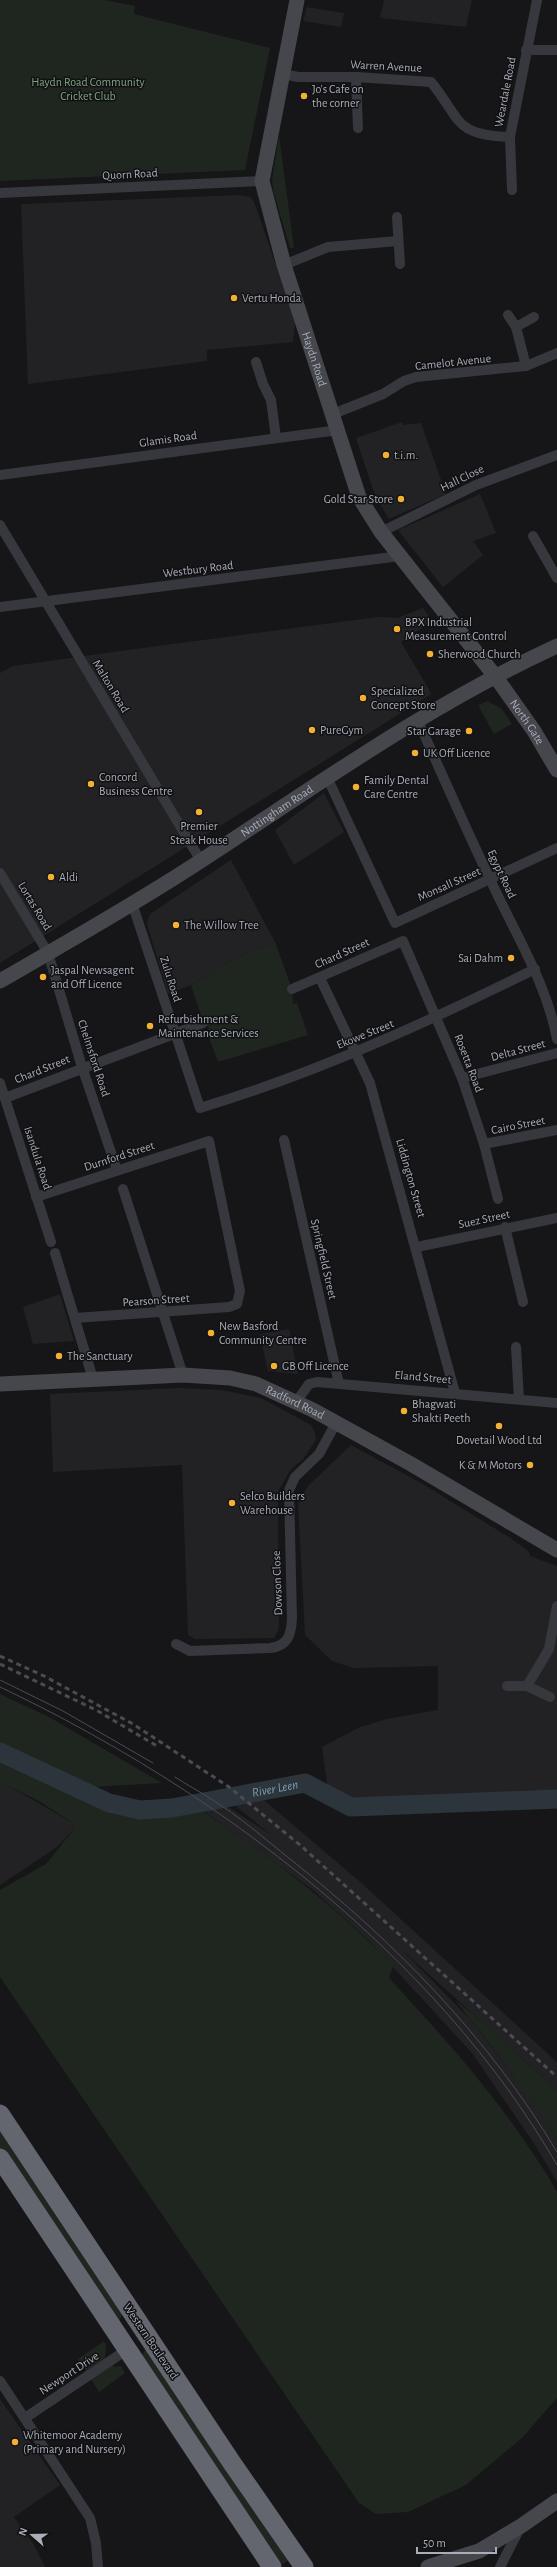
<svg xmlns="http://www.w3.org/2000/svg" width="557" height="2567" viewBox="0 0 557 2567" font-family="'Alegreya Sans',sans-serif">
	<rect width="100%" height="100%" fill="#161618"/>
	<g fill="#222225">
		<path d="M384 0H472L466 27 380 18Z"/>
		<path d="M307 7 344 13 341 27 303 21Z"/>
		<path d="M239 195 251 197 256 207 295 321 293 342 207 350V361L28 384 21 204Z"/>
		<path d="M402 422 403 425 421 423 446 494 389 519 376 498 356 438Z"/>
		<path d="M480 494 496 533 473 541 483 555 443 587 398 530Z"/>
		<path d="M423 608 432 621 401 642 431 693 430 695 0 963V673L13 666 120 651 378 617 397 618Z"/>
		<path d="M324 793 344 832 294 865 275 830Z"/>
		<path d="M231 860 275 942 235 958 191 985 168 994 147 924 148 919 150 914Z"/>
		<path d="M60 1294 74 1341 33 1344 23 1307Z"/>
		<path d="M289 1329 298 1374 268 1371 260 1334Z"/>
		<path d="M179 1388 222 1390 261 1398 311 1425 315 1433 316 1440 303 1459 290 1470 278 1492 279 1628 274 1638 195 1639 188 1635 182 1465 53 1472 50 1394Z"/>
		<path d="M351 1445 421 1483 512 1539 529 1552 530 1556 557 1566V1791L344 1799 328 1790 322 1747 358 1728 386 1719 438 1710V1666L353 1668 332 1661 305 1635 298 1503 308 1486Z"/>
		<path d="M0 1781 73 1823 75 1828 57 1847 0 1885Z"/>
		<path d="M257 1794 358 1880 557 2062V2090L401 1949 470 2019 534 2101 557 2138V2182L535 2145 472 2053 368 1940 313 1890 195 1805 202 1801 218 1800 271 1835 227 1799Z"/>
		<path d="M0 2399 60 2485 14 2517 34 2545 45 2567H0Z"/>
	</g>
	<g fill="#1e261f">
		<path d="M0 0H104L135 6 134 14 270 48 245 170 0 181Z"/>
		<path d="M279 135 294 248H290L273 190 272 180Z"/>
		<path d="M488 701 502 709 512 724 494 734 478 705Z"/>
		<path d="M275 942 292 989 293 1004 297 1003 308 1035 218 1062 208 1035 210 1034 205 1017 202 1018 191 985 235 958Z"/>
		<path d="M0 1694 49 1717 162 1783 91 1787 0 1743Z"/>
		<path d="M0 1759C37 1776 97 1812 135 1815 157 1817 177 1806 198 1808 270 1857 333 1903 393 1966L389 1978C439 2032 487 2085 528 2146 538 2161 549 2176 557 2192V2398L522 2438 466 2485 408 2512 376 2514 359 2503 0 1977V1890L46 1864 75 1828 73 1823 39 1801 0 1782Z"/>
		<path d="M455 2000 474 2015 557 2090V2138C526 2089 491 2045 455 2000Z"/>
		<path d="M0 2125 124 2310 118 2324 0 2148Z"/>
		<path d="M104 2341 106 2344 105 2358 86 2371 78 2359Z"/>
		<path d="M145 2350 149 2351 289 2560 280 2566 141 2357Z"/>
		<path d="M112 2364 114 2367 121 2366 125 2373 99 2392 91 2379Z"/>
	</g>
	<g fill="none" stroke-linecap="round" stroke-linejoin="round">
		<path stroke="#2c353c" stroke-width="19" id="s1" d="M0 1752 109 1803 140 1810 172 1808 305 1783 351 1807 557 1799"/>
		<g stroke="#37383d" stroke-width="10">
			<path d="M526 50H557"/>
			<path d="M283 74 298 77H356L431 82C462 120 453 135 510 137"/>
			<path d="M356 77 358 128"/>
			<path d="M512 190 510 137 537 0"/>
			<path d="M0 193 262 181"/>
			<path d="M397 217 400 264"/>
			<path d="M284 265 328 247 398 241"/>
			<path d="M508 315 516 327 526 366"/>
			<path d="M516 327 534 317"/>
			<path d="M256 362 263 384 271 400 276 438"/>
			<path d="M333 414 383 394 404 381 416 377 526 366 557 353"/>
			<path d="M0 475 339 430"/>
			<path d="M0 525 201 861"/>
			<path d="M381 532 476 485 557 455"/>
			<path d="M533 536 557 578"/>
			<path d="M0 607 400 556"/>
			<path d="M418 721C442 774 465 827 490 879 514 932 546 981 557 1039"/>
			<path d="M327 777 395 923 557 848"/>
			<path d="M0 873 48 953 82 1067 117 1170"/>
			<path d="M132 903 200 1108C316 1073 426 1023 535 969"/>
			<path d="M320 978 370 1083 455 1393"/>
			<path d="M292 989 403 941 462 1078 484 1144 498 1199"/>
			<path d="M462 1078 557 1053"/>
			<path d="M0 1083 51 1242"/>
			<path d="M5 1098 203 1023"/>
			<path d="M284 1140 339 1384"/>
			<path d="M484 1144 557 1130"/>
			<path d="M123 1189 183 1375"/>
			<path d="M36 1197 209 1141 240 1291 237 1304 229 1307 75 1318"/>
			<path d="M505 1227 523 1302"/>
			<path d="M417 1247 557 1218"/>
			<path d="M55 1253 93 1379"/>
			<path d="M516 1347 519 1399"/>
			<path d="M296 1402 309 1384 317 1382 557 1403"/>
			<path d="M176 1644 190 1651 270 1648C288 1646 291 1635 292 1619L289 1490 295 1477 319 1454 336 1423"/>
			<path d="M507 1686H527L550 1697"/>
			<path d="M527 1686 549 1649 557 1606"/>
			<path d="M0 2381 90 2518 96 2543 98 2567"/>
			<path d="M25 2418 128 2349"/>
			<path d="M500 2567 521 2526"/>
		</g>
		<g stroke="#45474d" stroke-width="15">
			<path id="s2" d="M297 0 262 181 284 265 359 497 381 532 495 676 534 731 557 770"/>
			<path id="s3" d="M0 981C67 942 135 904 199 862 316 786 430 704 557 646"/>
			<path id="s4" d="M0 1384 183 1375 230 1378 256 1384 313 1410 411 1464 557 1550"/>
			<path d="M428 2567 479 2551 521 2526 557 2501"/>
		</g>
		<g stroke="#63666e" stroke-width="19">
			<path d="M0 2114 232 2463 304 2567"/>
			<path d="M0 2158 272 2567"/>
		</g>
		<g stroke="#4a4c52" stroke-width="1">
			<path d="M0 1680 63 1711 153 1763"/>
			<path d="M0 1687C217 1790 435 1954 557 2165"/>
			<path d="M175 1777C187 1785 199 1791 211 1799 239 1816 265 1839 290 1859 394 1941 489 2038 557 2152"/>
		</g>
		<g stroke="#4a4c52" stroke-width="3" stroke-dasharray="5 4" stroke-linecap="butt">
			<path d="M0 1656 44 1676 133 1724 229 1787 300 1845 557 2077"/>
			<path d="M0 1664 96 1710 157 1746"/>
		</g>
	</g>
	<g fill="#f2b134" stroke="#111113" stroke-width="1.5">
		<circle cx="304" cy="96" r="4"/>
		<circle cx="234" cy="298" r="4"/>
		<circle cx="386" cy="455" r="4"/>
		<circle cx="401" cy="499" r="4"/>
		<circle cx="397" cy="629" r="4"/>
		<circle cx="430" cy="654" r="4"/>
		<circle cx="363" cy="698" r="4"/>
		<circle cx="312" cy="730" r="4"/>
		<circle cx="469" cy="731" r="4"/>
		<circle cx="415" cy="753" r="4"/>
		<circle cx="91" cy="784" r="4"/>
		<circle cx="356" cy="787" r="4"/>
		<circle cx="199" cy="812" r="4"/>
		<circle cx="51" cy="877" r="4"/>
		<circle cx="176" cy="925" r="4"/>
		<circle cx="511" cy="958" r="4"/>
		<circle cx="43" cy="977" r="4"/>
		<circle cx="150" cy="1026" r="4"/>
		<circle cx="211" cy="1333" r="4"/>
		<circle cx="59" cy="1356" r="4"/>
		<circle cx="274" cy="1366" r="4"/>
		<circle cx="404" cy="1411" r="4"/>
		<circle cx="499" cy="1426" r="4"/>
		<circle cx="530" cy="1465" r="4"/>
		<circle cx="232" cy="1503" r="4"/>
		<circle cx="15" cy="2442" r="4"/>
	</g>
	<g text-anchor="middle" dominant-baseline="central" stroke-width="3" stroke-linejoin="round" paint-order="stroke">
		<g font-size="12" fill="#a8adb8" stroke="#111113">
			<text transform="translate(386 66) rotate(3)">Warren Avenue</text>
			<text transform="translate(505 92) rotate(-79)">Weardale Road</text>
			<text transform="translate(130 174) rotate(-3)">Quorn Road</text>
			<text stroke="none"><textPath href="#s2" startOffset="370">Haydn Road</textPath></text>
			<text transform="translate(453 362) rotate(-6)">Camelot Avenue</text>
			<text transform="translate(168 439) rotate(-8)">Glamis Road</text>
			<text transform="translate(462 478) rotate(-26)">Hall Close</text>
			<text transform="translate(198 569) rotate(-7)">Westbury Road</text>
			<text transform="translate(111 686) rotate(59)">Malton Road</text>
			<text stroke="none"><textPath href="#s2" startOffset="796">North Gate</textPath></text>
			<text stroke="none"><textPath href="#s3" startOffset="325">Nottingham Road</textPath></text>
			<text transform="translate(502 874) rotate(65)">Egypt Road</text>
			<text transform="translate(449 884) rotate(-24)">Monsall Street</text>
			<text transform="translate(35 906) rotate(59)">Lortas Road</text>
			<text transform="translate(342 953) rotate(-24)">Chard Street</text>
			<text transform="translate(171 979) rotate(72)">Zulu Road</text>
			<text transform="translate(365 1034) rotate(-22)">Ekowe Street</text>
			<text transform="translate(518 1050) rotate(-15)">Delta Street</text>
			<text transform="translate(94 1058) rotate(72)">Chelmsford Road</text>
			<text transform="translate(469 1063) rotate(69)">Rosetta Road</text>
			<text transform="translate(42 1069) rotate(-22)">Chard Street</text>
			<text transform="translate(518 1125) rotate(-11)">Cairo Street</text>
			<text transform="translate(119 1156) rotate(-18)">Durnford Street</text>
			<text transform="translate(38 1158) rotate(72)">Isandula Road</text>
			<text transform="translate(411 1178) rotate(74)">Liddington Street</text>
			<text transform="translate(484 1219) rotate(-12)">Suez Street</text>
			<text transform="translate(324 1259) rotate(77)">Springfield Street</text>
			<text transform="translate(156 1300) rotate(-4)">Pearson Street</text>
			<text transform="translate(423 1377) rotate(5)">Eland Street</text>
			<text stroke="none"><textPath href="#s4" startOffset="300">Radford Road</textPath></text>
			<text transform="translate(277 1583) rotate(-92)">Dowson Close</text>
			<text transform="translate(151 2341) rotate(56)">Western Boulevard</text>
			<text transform="translate(69 2373) rotate(-33)">Newport Drive</text>
		</g>
		<g font-size="12" fill="#7fa381" stroke="#111113">
			<text x="88" y="82">Haydn Road Community<tspan x="88" dy="14">Cricket Club</tspan></text>
		</g>
		<g font-size="12" fill="#a8adb8" stroke="#111113" text-anchor="start">
			<text x="312" y="89">Jo's Cafe on<tspan x="312" dy="14">the corner</tspan></text>
			<text x="242" y="298">Vertu Honda</text>
			<text x="394" y="455">t.i.m.</text>
			<text x="393" y="499" text-anchor="end">Gold Star Store</text>
			<text x="405" y="622">BPX Industrial<tspan x="405" dy="14">Measurement Control</tspan></text>
			<text x="438" y="654">Sherwood Church</text>
			<text x="371" y="691">Specialized<tspan x="371" dy="14">Concept Store</tspan></text>
			<text x="320" y="730">PureGym</text>
			<text x="461" y="731" text-anchor="end">Star Garage</text>
			<text x="423" y="753">UK Off Licence</text>
			<text x="99" y="777">Concord<tspan x="99" dy="14">Business Centre</tspan></text>
			<text x="364" y="780">Family Dental<tspan x="364" dy="14">Care Centre</tspan></text>
			<text x="199" y="826" text-anchor="middle">Premier<tspan x="199" dy="14">Steak House</tspan></text>
			<text x="59" y="877">Aldi</text>
			<text x="184" y="925">The Willow Tree</text>
			<text x="503" y="958" text-anchor="end">Sai Dahm</text>
			<text x="51" y="970">Jaspal Newsagent<tspan x="51" dy="14">and Off Licence</tspan></text>
			<text x="158" y="1019">Refurbishment &amp;<tspan x="158" dy="14">Maintenance Services</tspan></text>
			<text x="219" y="1326">New Basford<tspan x="219" dy="14">Community Centre</tspan></text>
			<text x="67" y="1356">The Sanctuary</text>
			<text x="282" y="1366">GB Off Licence</text>
			<text x="412" y="1404">Bhagwati<tspan x="412" dy="14">Shakti Peeth</tspan></text>
			<text x="499" y="1440" text-anchor="middle">Dovetail Wood Ltd</text>
			<text x="522" y="1465" text-anchor="end">K &amp; M Motors</text>
			<text x="240" y="1496">Selco Builders<tspan x="240" dy="14">Warehouse</tspan></text>
			<text x="23" y="2435">Whitemoor Academy<tspan x="23" dy="14">(Primary and Nursery)</tspan></text>
		</g>
		<g font-size="13" font-style="italic" fill="#7f9bb3" stroke="#111113">
			<text stroke="none"><textPath href="#s1" startOffset="289">River Leen</textPath></text>
		</g>
	</g>
	<g transform="translate(32 2535) rotate(290)" stroke="#111113" stroke-width="3" paint-order="stroke">
	<path d="M0-3L7 15L0 10L-7 15Z" fill="#a8adb8"/>
	<text y="-6" font-size="11" font-weight="bold" text-anchor="middle" fill="#a8adb8">N</text>
	</g>
	<path d="M417 2547v6h79v-6" fill="none" stroke="#a8adb8" stroke-width="2"/>
	<text x="423" y="2547" font-size="12" fill="#a8adb8" stroke="#111113" stroke-width="3" paint-order="stroke">50 m</text>
</svg>
